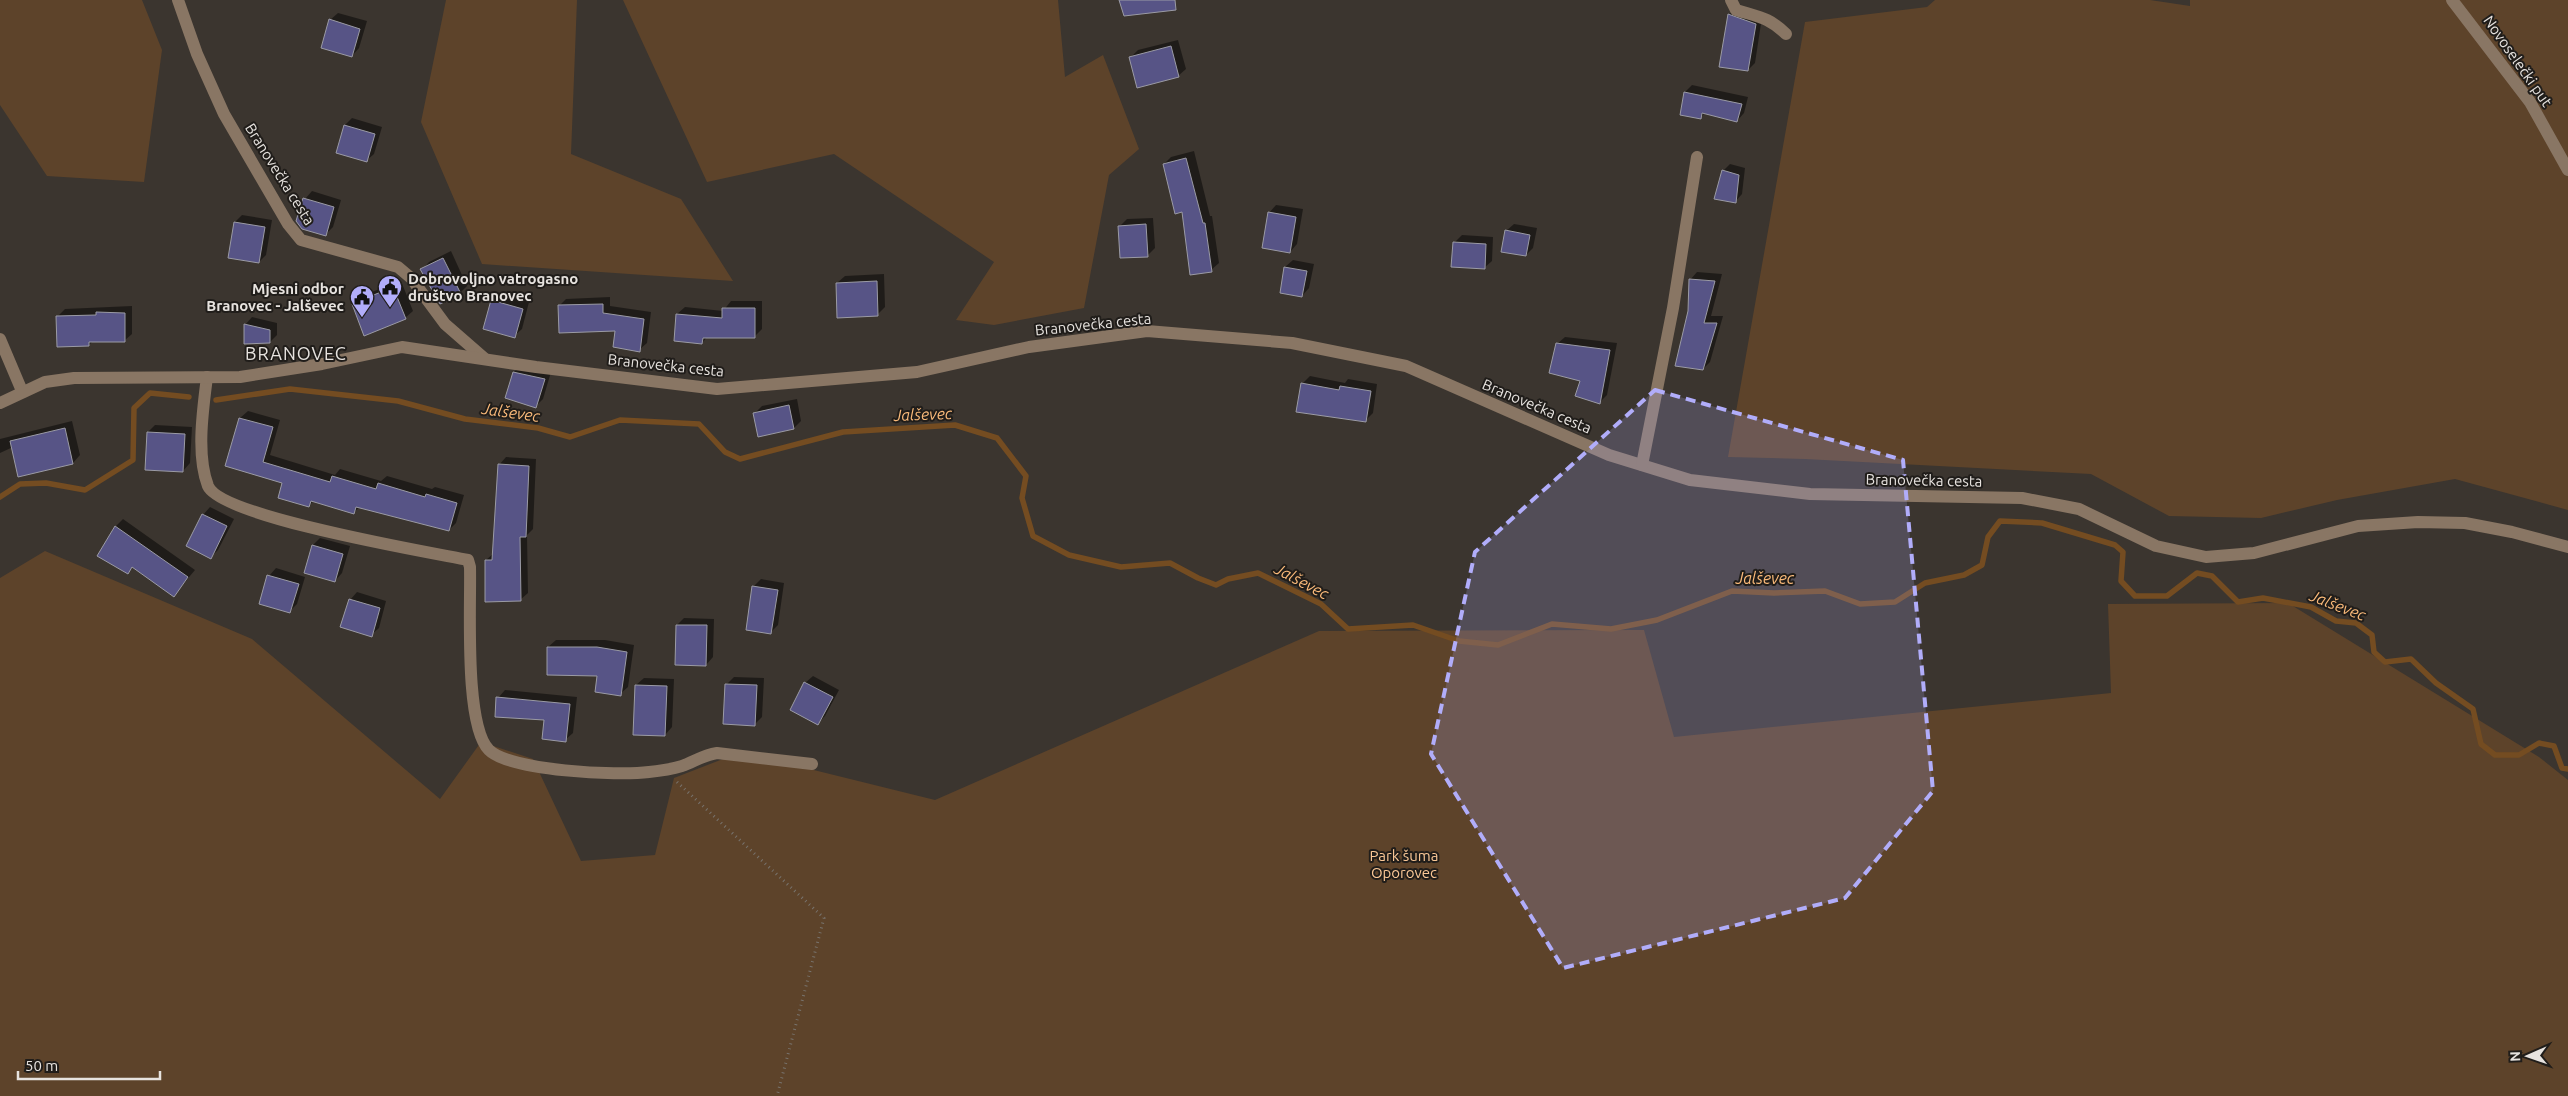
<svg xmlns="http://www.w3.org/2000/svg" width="2568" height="1096" viewBox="0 0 2568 1096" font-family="Ubuntu,sans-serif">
	<rect width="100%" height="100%" fill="#3b352f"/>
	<g fill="#5d432a">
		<path d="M0 0H142L162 50 144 182 47 176 0 105Z"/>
		<path d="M446 0H577L571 154 681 199 733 281 482 264 421 122Z"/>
		<path d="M623 0H1058L1065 77 1103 55 1139 149 1109 175 1084 308 994 325 956 320 994 262 834 154 707 182Z"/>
		<path d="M1935 0H2150L2190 6V0H2568V510L2455 479 2337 500 2261 518 2169 516 2091 474 1805 459 1728 457 1805 22 1927 7Z"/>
		<path d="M45 551 252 639 440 799 481 742 533 759 581 861 655 855 674 778 741 752 935 800 1319 631 1644 630 1674 737 2111 693 2108 604 2288 603 2539 757 2568 780V1096H0V578Z"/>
	</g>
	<g fill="#0007">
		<path d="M1736 7 1762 17 1755 63 1748 70 1729 15Z"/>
		<path d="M338 13 367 21 359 48 352 56 330 20Z"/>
		<path d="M1178 40 1186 69 1178 76 1131 57 1138 50Z"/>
		<path d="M1692 85 1748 97 1744 113 1737 121 1706 112 1700 118 1685 92Z"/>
		<path d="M352 118 382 127 374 154 366 161 345 125Z"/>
		<path d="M1194 151 1210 216H1212L1219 263 1211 270 1183 211 1164 164 1171 157Z"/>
		<path d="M1730 164 1745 168 1742 194 1735 202 1723 171Z"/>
		<path d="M312 191 341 200 333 227 326 234 305 199Z"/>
		<path d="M1276 205 1303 209 1297 244 1290 252 1269 213Z"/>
		<path d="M242 215 272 220 266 255 259 262 235 222Z"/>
		<path d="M1153 218 1155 248 1147 256 1120 226 1127 219Z"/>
		<path d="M1514 224 1537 228 1533 248 1526 255 1506 231Z"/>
		<path d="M1462 235 1493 237 1492 261 1484 268 1454 243Z"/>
		<path d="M451 251 467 286 460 293 422 270 429 262Z"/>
		<path d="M1293 260 1314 264 1309 288 1302 296 1285 267Z"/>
		<path d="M1697 272 1722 274 1711 316H1723L1710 362 1703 369 1690 311V280Z"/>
		<path d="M884 274 885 307 878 314 837 283 845 276Z"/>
		<path d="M401 281 413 311 405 318 353 304 361 296Z"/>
		<path d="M500 293 529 302 522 329 514 336 493 301Z"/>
		<path d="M610 297V306L651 312 647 343 639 350 617 330 559 306 566 299Z"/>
		<path d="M731 301H762V329L755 336 707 337 702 343 677 314 685 307 723 311Z"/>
		<path d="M132 306V334L124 341H93L89 345 58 316 65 309Z"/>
		<path d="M252 317 277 323V335L270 342 245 325Z"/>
		<path d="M1565 337 1617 343 1607 395 1600 402 1581 380 1557 344Z"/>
		<path d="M521 365 551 372 543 399 536 406 514 372Z"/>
		<path d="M1310 376 1345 383 1348 379 1377 384 1373 413 1365 421 1302 384Z"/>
		<path d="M797 399 801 421 794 428 755 413 762 406Z"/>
		<path d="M248 411 280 420 270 455 335 475 340 469 381 481 387 476 432 489 435 487 464 495 456 523 449 530 360 507 354 512 314 500 309 506 284 482 227 465 240 418Z"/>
		<path d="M72 421 80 455 73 463 19 475 13 447 0 453V439Z"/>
		<path d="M155 425 192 427 190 463 183 471 148 432Z"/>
		<path d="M506 457 536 459 533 529 527 535 528 593 520 600 486 560 494 553 499 465Z"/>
		<path d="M210 507 234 519 218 550 211 557 203 515Z"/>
		<path d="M123 519 195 570 174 595 134 566 127 572 99 555 116 526Z"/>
		<path d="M320 538 350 546 342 573 335 581 305 572 313 545Z"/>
		<path d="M276 568 305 577 297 604 290 611 269 576Z"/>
		<path d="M761 579 784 583 778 625 771 632 753 587Z"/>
		<path d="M357 592 386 601 379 628 371 635 350 600Z"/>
		<path d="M684 618 714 619 713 657 706 665 677 625Z"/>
		<path d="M556 640H605L634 645 628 687 620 694 599 675 548 647Z"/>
		<path d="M813 676 839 690 825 716 818 723 805 683Z"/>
		<path d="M734 677 764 678 762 717 755 724 727 684Z"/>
		<path d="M644 678 674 679 672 727 665 735 636 685Z"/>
		<path d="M505 690 577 697 573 733 565 740 546 719 498 698Z"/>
	</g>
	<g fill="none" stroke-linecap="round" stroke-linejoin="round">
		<g stroke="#744c21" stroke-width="5.5">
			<path d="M216 400 290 389 398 401 465 419 538 428 570 437 620 420 699 424 725 452 740 459 843 432 955 425 997 438 1026 476 1022 498 1033 536 1069 555 1121 567 1170 563 1198 578 1216 585 1228 579 1258 573 1321 604 1348 629 1413 625 1459 641 1498 645 1552 624 1611 629 1657 620 1732 591 1774 593 1825 591 1860 604 1895 602 1925 583 1964 575 1982 565 1988 537 2000 521 2042 523 2115 545 2123 552 2121 581 2135 596H2167L2197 573 2212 576 2238 602 2263 598 2311 607 2336 621 2356 623 2372 635 2374 652 2385 662 2411 659 2436 683 2473 709 2481 744 2495 755H2519L2539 743 2554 746 2562 768 2568 769"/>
			<path d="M0 497 20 484 46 483 85 490 133 460 134 408 150 393 189 397"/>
		</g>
	</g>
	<g fill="#575486" stroke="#9b9ba5">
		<path d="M1119 0H1175L1176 10 1124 16Z"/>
		<path d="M1728 14 1756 24 1748 71 1719 67Z"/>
		<path d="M329 19 360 29 352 57 321 48Z"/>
		<path d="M1171 46 1179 77 1137 88 1129 57Z"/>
		<path d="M1684 92 1742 104 1737 122 1702 113 1701 119 1680 115Z"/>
		<path d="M344 125 375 134 367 162 336 153Z"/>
		<path d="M1186 158 1203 223H1205L1212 272 1190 275 1182 212 1175 214 1163 164Z"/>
		<path d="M1722 170 1739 175 1736 203 1714 199Z"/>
		<path d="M303 198 334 207 326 236 302 229 296 221Z"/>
		<path d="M1268 212 1296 217 1290 253 1262 248Z"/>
		<path d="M234 222 265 227 259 263 228 258Z"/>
		<path d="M1146 224 1148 257 1120 258 1118 226Z"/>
		<path d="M1505 230 1530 235 1526 256 1501 252Z"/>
		<path d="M1453 242 1486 244 1485 269 1451 267Z"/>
		<path d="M443 258 461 294 440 304 420 269Z"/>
		<path d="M1284 267 1307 271 1302 297 1280 293Z"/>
		<path d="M1689 279 1715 281 1704 323H1717L1703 370 1675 366 1688 311Z"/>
		<path d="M877 281 878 316 837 318 836 283Z"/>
		<path d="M393 287 406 319 364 336 352 304Z"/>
		<path d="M491 300 523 309 515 338 483 329Z"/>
		<path d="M603 304V313L644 319 640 352 613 347 615 331 559 333 558 305Z"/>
		<path d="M722 308H755V338H703L702 344 674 341 676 314 722 318Z"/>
		<path d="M96 312 125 313V342H89V346L57 347 56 316 96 315Z"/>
		<path d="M244 324 270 330V343L244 344Z"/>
		<path d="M1556 343 1610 350 1600 404 1575 396 1580 381 1549 373Z"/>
		<path d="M513 372 545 379 536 408 505 398Z"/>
		<path d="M1301 383 1339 390 1340 386 1371 391 1366 422 1296 412Z"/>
		<path d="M789 405 794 429 758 437 753 413Z"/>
		<path d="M239 418 273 427 263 462 330 482 332 476 376 489 378 483 425 497 426 494 457 503 449 531 356 507 354 514 311 501 309 507 278 498 282 483 225 466Z"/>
		<path d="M65 428 73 464 18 477 10 441Z"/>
		<path d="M147 432 185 434 183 472 145 470Z"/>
		<path d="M498 464 529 466 526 537H520L521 601 485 602V560H492Z"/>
		<path d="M202 514 227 526 211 559 186 546Z"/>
		<path d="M115 526 188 577 174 597 132 567 128 574 97 556Z"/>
		<path d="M312 545 343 554 335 582 304 573Z"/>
		<path d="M267 575 299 584 290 613 259 604Z"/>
		<path d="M752 586 778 590 771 634 746 630Z"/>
		<path d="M349 599 380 608 372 637 340 627Z"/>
		<path d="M676 625H707L706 666 675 665Z"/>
		<path d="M547 647H597L627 652 621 696 595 692 597 676 547 675Z"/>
		<path d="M804 682 833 697 818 725 790 710Z"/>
		<path d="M725 684 757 685 755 726 723 724Z"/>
		<path d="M635 685 667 686 665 736 633 735Z"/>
		<path d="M496 697 570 704 566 742 542 739 544 720 495 717Z"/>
	</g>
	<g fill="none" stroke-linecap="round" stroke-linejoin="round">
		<path stroke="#78736d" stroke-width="3" stroke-dasharray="1 4" stroke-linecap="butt" d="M677 782 824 918 777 1096"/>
		<g stroke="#897664" stroke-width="12">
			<path d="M178 0 197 54 224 114 288 224 301 240 398 267 411 278 445 324 484 358"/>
			<path d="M1731 0 1736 10C1758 17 1769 17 1786 34"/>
			<path d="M2452 0 2530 102 2568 170"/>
			<path d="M0 339 22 391"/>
			<path d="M207 377C203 409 196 455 208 486 221 517 428 552 468 560L470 567C471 605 464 725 489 750 510 771 618 776 649 772 659 771 672 769 682 766 695 761 704 755 717 753L812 764"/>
			<path d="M0 403 45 382 74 378 240 377 322 364 402 347 536 367 717 389 917 372 1029 347 1147 331 1292 343 1406 366 1609 455 1690 480 1810 494 2022 498 2079 509 2156 546 2206 557 2254 553 2358 526 2418 522 2465 523 2512 532 2568 547"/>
			<path d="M1642 465 1673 308 1697 157"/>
		</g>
	</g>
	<path fill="#b1adfa" fill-opacity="0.2" stroke="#b1adfa" stroke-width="4" stroke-dasharray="10 6" stroke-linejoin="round" d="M1655 390 1903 460 1933 791 1845 898 1563 968 1431 754 1475 552Z"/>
	<defs>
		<g id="civic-pin" transform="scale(1.25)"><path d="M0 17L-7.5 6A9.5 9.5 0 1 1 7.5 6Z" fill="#b1adfa" stroke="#201d1a"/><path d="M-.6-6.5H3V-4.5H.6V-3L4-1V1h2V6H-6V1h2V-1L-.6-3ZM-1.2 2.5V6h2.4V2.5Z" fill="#111"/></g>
	</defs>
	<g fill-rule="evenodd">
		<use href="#civic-pin" x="390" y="287"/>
		<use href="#civic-pin" x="362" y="297"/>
	</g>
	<g text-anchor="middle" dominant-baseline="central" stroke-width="4" stroke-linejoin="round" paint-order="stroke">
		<g font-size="15" fill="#e7e3df" stroke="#201d1a">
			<text transform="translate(2518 61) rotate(55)">Novoselečki put</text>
			<text transform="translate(280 174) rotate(58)">Branovečka cesta</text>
			<text transform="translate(1093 324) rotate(-6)">Branovečka cesta</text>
			<text transform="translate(666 365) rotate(6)">Branovečka cesta</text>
			<text transform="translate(1537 406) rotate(23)">Branovečka cesta</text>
			<text transform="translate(1924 480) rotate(1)">Branovečka cesta</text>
		</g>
		<g font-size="15" font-weight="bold" fill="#e7e3df" stroke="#201d1a" text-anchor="start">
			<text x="408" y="278">Dobrovoljno vatrogasno<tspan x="408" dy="17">društvo Branovec</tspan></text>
			<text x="344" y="288" text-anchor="end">Mjesni odbor<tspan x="344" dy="17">Branovec - Jalševec</tspan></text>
		</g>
		<g font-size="15" fill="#fbc896" stroke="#201d1a">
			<text x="1404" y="855">Park šuma<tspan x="1404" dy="17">Oporovec</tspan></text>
		</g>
		<g font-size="16" font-style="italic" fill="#faba7a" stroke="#201d1a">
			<text transform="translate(511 412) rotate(8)">Jalševec</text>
			<text transform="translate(923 414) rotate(-2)">Jalševec</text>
			<text x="1765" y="578">Jalševec</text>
			<text transform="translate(1302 581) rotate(28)">Jalševec</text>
			<text transform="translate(2338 605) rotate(21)">Jalševec</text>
		</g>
		<g font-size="18" letter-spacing="1" fill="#e7e3df" stroke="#201d1a">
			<text x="296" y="353">BRANOVEC</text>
		</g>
	</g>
	<g transform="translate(2528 1056) rotate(268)" stroke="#201d1a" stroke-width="4" paint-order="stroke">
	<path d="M0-4L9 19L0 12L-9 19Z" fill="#e7e3df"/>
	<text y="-8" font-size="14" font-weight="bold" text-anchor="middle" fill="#e7e3df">N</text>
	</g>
	<path d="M18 1071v8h142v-8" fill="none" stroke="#e7e3df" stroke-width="2.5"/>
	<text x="25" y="1071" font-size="15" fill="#e7e3df" stroke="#201d1a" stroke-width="4" paint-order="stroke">50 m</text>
</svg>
